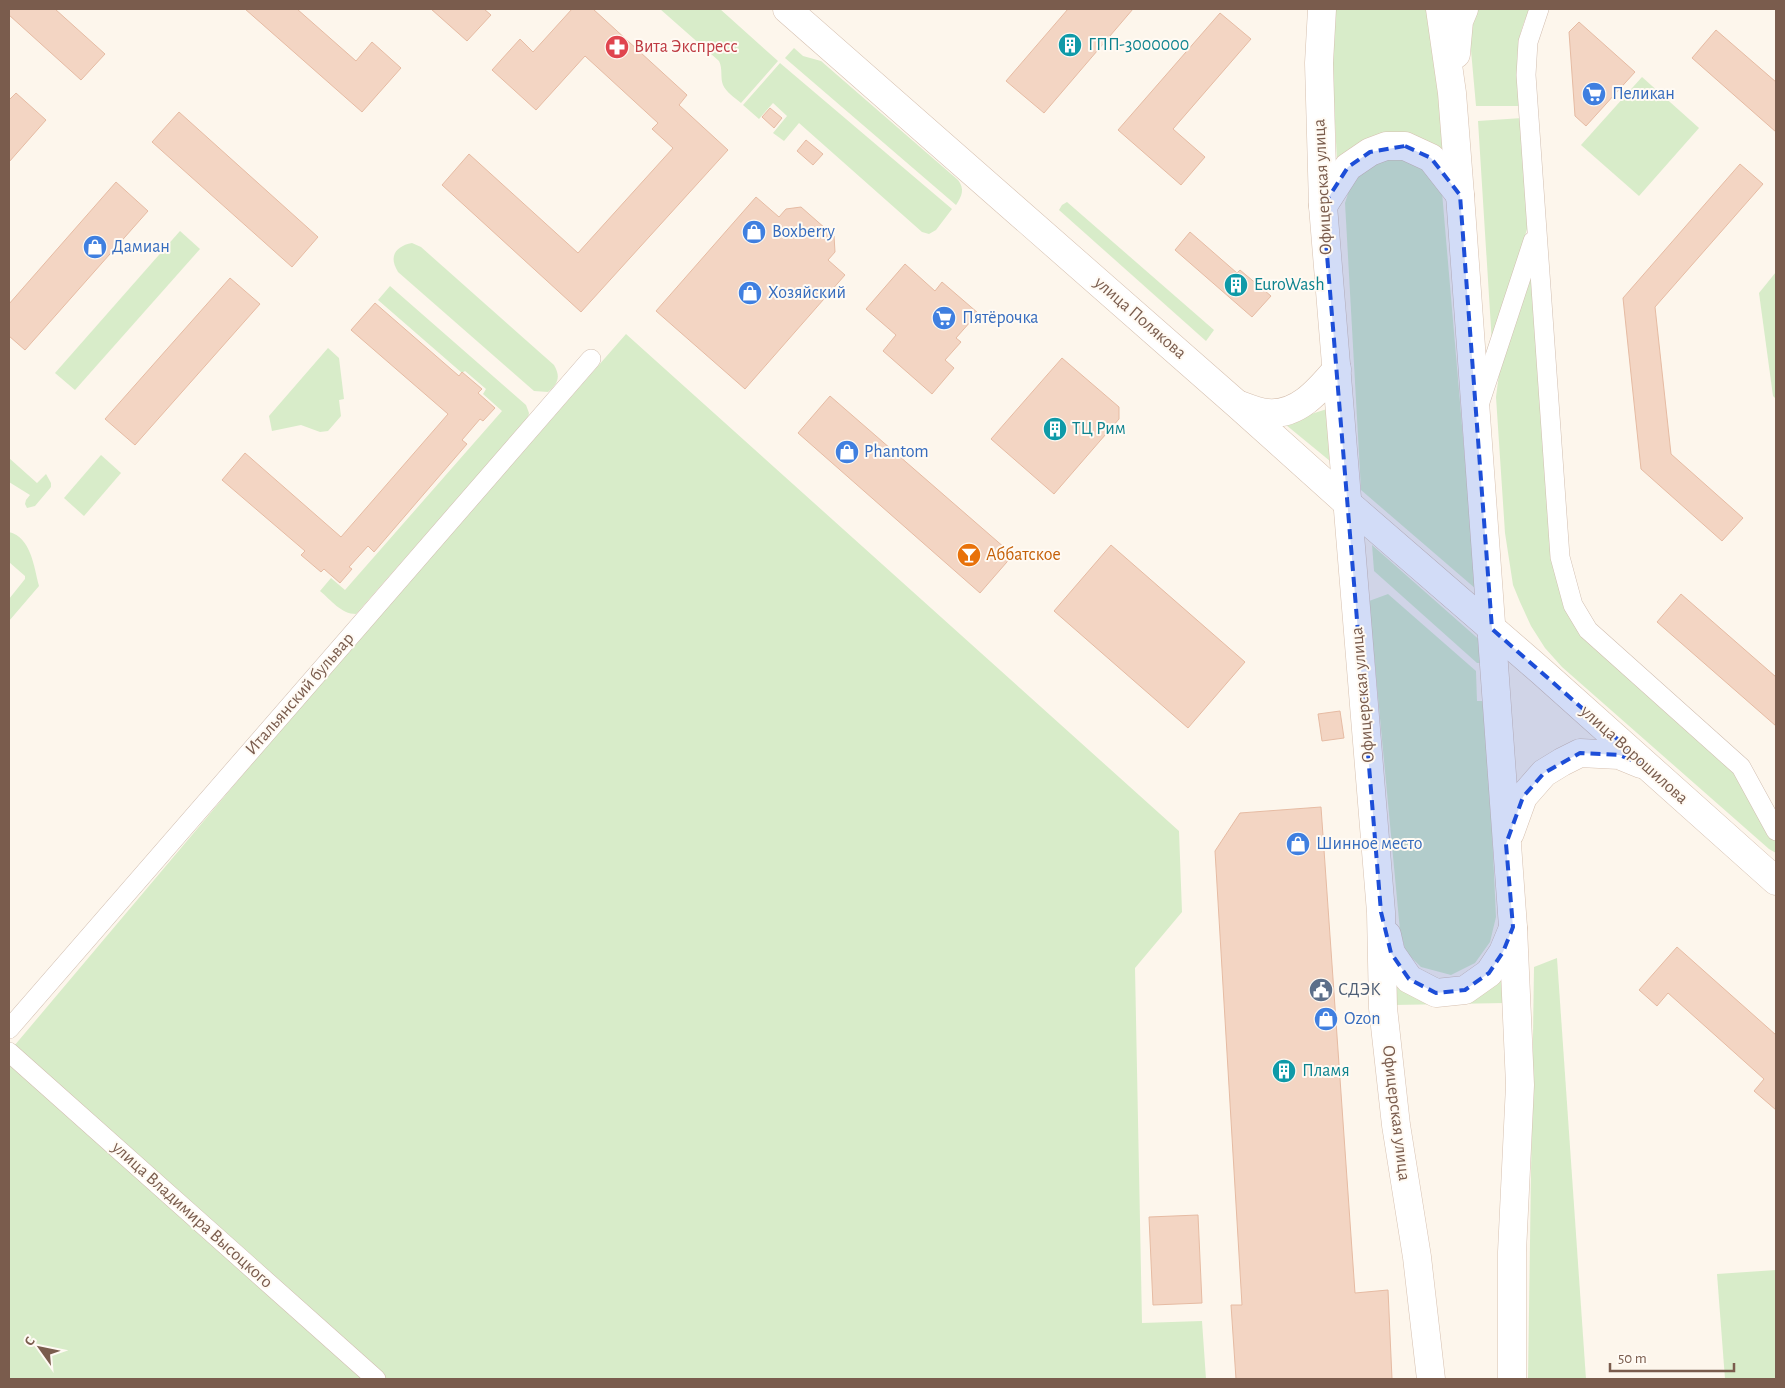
<svg xmlns="http://www.w3.org/2000/svg" width="1785" height="1388" viewBox="0 0 1785 1388" font-family="'Alegreya Sans',sans-serif">
	<rect width="100%" height="100%" fill="#fdf6ec"/>
	<g fill="#d8ecc9">
		<path d="M660 9H720L778 61 741 103C735 98 726 92 723 85 720 77 723 69 719 61Z"/>
		<path d="M1334 9H1431L1450 156 1337 162 1332 60Z"/>
		<path d="M1469 9H1530C1512 43 1518 69 1521 106H1476L1468 17Z"/>
		<path d="M794 48 803 56 821 61 958 180C965 189 962 196 956 205L785 58Z"/>
		<path d="M780 63 952 209 936 230 929 234 922 232 799 123 784 141 773 133 787 116 773 103 759 119 743 105Z"/>
		<path d="M1642 77 1699 128 1639 196 1581 145Z"/>
		<path d="M1522 118 1528 226 1492 344 1478 121Z"/>
		<path d="M1401 159 1428 171 1442 192 1476 589 1361 490 1345 203 1353 178 1379 160Z"/>
		<path d="M1067 202 1214 330 1206 341 1059 210 1062 205Z"/>
		<path d="M180 231 200 249 75 390 55 373Z"/>
		<path d="M412 243 421 247 554 365C561 377 558 384 548 392L534 391 398 272C388 256 396 246 412 243Z"/>
		<path d="M1533 265 1563 593 1741 771 1776 838V853L1769 849 1562 667 1545 648 1531 626 1520 602 1513 585 1505 533 1496 397 1500 366Z"/>
		<path d="M1776 272V399L1773 396 1759 293Z"/>
		<path d="M390 286 526 405 529 413 528 418 356 614C341 614 331 600 320 591L331 578 345 590 502 411 483 394 486 389 465 371 462 373 378 300Z"/>
		<path d="M626 334 1179 831 1182 912 1135 968 1142 1323 1202 1321 1206 1379H9V1052L294 714Z"/>
		<path d="M328 348 339 358 344 399 339 400 341 416 328 431 320 432 301 425 272 431 269 416Z"/>
		<path d="M1327 409 1330 461 1280 420 1305 416Z"/>
		<path d="M101 455 121 473 84 516 64 498Z"/>
		<path d="M9 458 37 483 46 474 51 483V487L35 506 27 508 25 504 26 500 30 495 9 482Z"/>
		<path d="M9 532C31 537 34 567 39 586L9 621V599L25 579V576L9 562Z"/>
		<path d="M1372 545 1483 643 1484 663H1477L1374 571Z"/>
		<path d="M1388 594 1476 671 1477 701H1486L1496 917 1490 942 1475 963 1451 975 1421 967 1406 952 1400 931 1369 601Z"/>
		<path d="M1557 958 1586 1379H1528L1534 967Z"/>
		<path d="M1393 973 1410 986 1503 978 1505 1003 1394 1005Z"/>
		<path d="M1776 1270V1379H1725L1717 1274Z"/>
	</g>
	<g fill="#f3d5c3" stroke="#e6bba3">
		<path d="M9 9H55L105 54 81 80 9 15Z"/>
		<path d="M245 9H297L356 61 372 42 401 68 362 112Z"/>
		<path d="M431 9H484L491 15 467 41Z"/>
		<path d="M572 9H593L687 95 679 105 728 150 581 312 442 185 469 154 578 253 673 148 652 129 658 123 585 56 536 110 492 70 520 39 533 52Z"/>
		<path d="M1068 9H1133L1044 113 1006 81Z"/>
		<path d="M1220 13 1251 39 1173 129 1205 157 1181 185 1118 130Z"/>
		<path d="M1579 22 1635 72 1586 126 1575 116 1569 32Z"/>
		<path d="M1716 30 1776 82V132L1692 58Z"/>
		<path d="M16 93 46 120 9 162V100Z"/>
		<path d="M770 108 782 118 774 128 762 117Z"/>
		<path d="M179 112 318 237 292 267 152 142Z"/>
		<path d="M806 140 823 154 813 165 797 151Z"/>
		<path d="M1740 164 1763 184 1655 307 1671 454 1743 518 1722 541 1641 469 1623 298Z"/>
		<path d="M116 182 148 211 25 350 9 336V304Z"/>
		<path d="M756 197 779 217 786 209 801 207 834 236 835 252 828 260 845 275 745 389 656 311Z"/>
		<path d="M1190 232 1237 273 1240 270 1271 296 1252 317 1175 250Z"/>
		<path d="M905 264 935 291 942 282 978 313 956 338 961 342 945 360 954 368 932 394 883 351 896 335 866 309Z"/>
		<path d="M230 278 260 304 135 445 105 419Z"/>
		<path d="M375 303 459 376 462 372 482 389 478 393 495 408 483 421 480 419 462 440 467 444 374 552 368 546 349 567 352 569 340 583 324 569 321 572 301 555 305 551 222 480 245 453 341 537 448 414 351 330Z"/>
		<path d="M1062 358 1119 407V419L1054 494 991 439Z"/>
		<path d="M830 396 1013 555 980 593 798 433Z"/>
		<path d="M1111 545 1245 662 1188 728 1054 611Z"/>
		<path d="M1681 594 1776 677V726L1657 622Z"/>
		<path d="M1340 711 1344 738 1322 741 1318 714Z"/>
		<path d="M1321 807 1355 1293 1388 1290 1392 1379H1236L1231 1305H1242L1215 851 1240 813Z"/>
		<path d="M1677 947 1776 1035V1110L1754 1091 1764 1079 1668 993 1657 1006 1639 990Z"/>
		<path d="M1198 1215 1202 1303 1153 1305 1149 1217Z"/>
	</g>
	<g fill="none" stroke-linecap="round" stroke-linejoin="round">
		<g stroke="#d1beb0" stroke-width="20">
			<g id="street">
				<path d="M1539 9 1528 42 1526 75 1560 557 1573 605 1588 630 1741 767 1776 831"/>
				<path d="M1479 405 1533 241"/>
				<path d="M9 1029 591 359"/>
				<path d="M9 1052 376 1379"/>
			</g>
		</g>
		<g stroke="#d6c0b0" stroke-width="29">
			<g id="secondary">
				<path d="M787 9 1238 405 1346 502 1541 671 1776 881"/>
				<path d="M1322 9 1319 63 1323 206 1381 912 1383 1008 1396 1125 1417 1257 1431 1379"/>
				<path d="M1440 9 1452 93 1460 195 1513 927 1520 1085 1512 1252V1379"/>
				<path d="M1456 54 1459 21 1464 9"/>
				<path d="M1323 206 1348 167 1370 152 1386 146H1405L1431 158 1460 195"/>
				<path d="M1240 405C1248 408 1258 412 1267 413 1298 416 1319 390 1337 369"/>
				<path d="M1510 833 1523 797 1544 773 1562 762 1580 753 1619 755 1641 764"/>
				<path d="M1387 935 1391 953 1409 979 1436 993 1465 990 1489 973 1503 952 1513 928"/>
			</g>
		</g>
		<use href="#street" stroke="#fff" stroke-width="19"/>
		<use href="#secondary" stroke="#fff" stroke-width="28"/>
	</g>
	<path fill="#1d4ed8" fill-opacity="0.2" stroke="#1d4ed8" stroke-width="4" stroke-dasharray="10 6" stroke-linejoin="round" d="M1405 146 1431 158 1460 195 1492 629 1648 766 1619 755 1580 753 1544 773 1523 797 1506 844 1513 927 1503 952 1489 973 1465 990 1436 993 1409 979 1391 953 1381 912 1323 206 1348 167 1370 152Z"/>
	<defs>
		<g id="building-disc" transform="scale(1.25)"><circle r="9.5" fill="#0f9aa8" stroke="#fffaf3"/><path d="M-4-6H4V6H1V3H-1V6H-4ZM-2.5-4.3h1.7v1.8h-1.7ZM.8-4.3h1.7v1.8H.8ZM-2.5-1h1.7V.8h-1.7ZM.8-1h1.7V.8H.8Z" fill="#fff"/></g>
		<g id="pharmacy-disc" transform="scale(1.25)"><circle r="9.5" fill="#e0444e" stroke="#fffaf3"/><path d="M-2-6h4v4h4v4h-4v4h-4v-4h-4v-4h4Z" fill="#fff"/></g>
		<g id="supermarket-disc" transform="scale(1.25)"><circle r="9.5" fill="#3f7fe0" stroke="#fffaf3"/><path d="M-6-5.5h2.5l.6 2H6L4.5 2H-2.5L-4.4-4H-6ZM-1.5 3.2a1.3 1.3 0 1 0 .1 0ZM3 3.2a1.3 1.3 0 1 0 .1 0Z" fill="#fff"/></g>
		<g id="shop-disc" transform="scale(1.25)"><circle r="9.5" fill="#3f7fe0" stroke="#fffaf3"/><path d="M-5-2.5h2.3a2.7 3.5 0 0 1 5.4 0H5L5.5 6h-11ZM-1.5-2.5h3a1.5 2.3 0 0 0-3 0Z" fill="#fff"/></g>
		<g id="bar-disc" transform="scale(1.25)"><circle r="9.5" fill="#e8710a" stroke="#fffaf3"/><path d="M-6-5H6L.8 .8V4.5H3.5V6h-7V4.5H-.8V.8Z" fill="#fff"/></g>
		<g id="civic-disc" transform="scale(1.25)"><circle r="9.5" fill="#5c6f8a" stroke="#fffaf3"/><path d="M-.6-6.5H3V-4.5H.6V-3L4-1V1h2V6H-6V1h2V-1L-.6-3ZM-1.2 2.5V6h2.4V2.5Z" fill="#fff"/></g>
	</defs>
	<g fill-rule="evenodd">
		<use href="#building-disc" x="1070" y="45"/>
		<use href="#pharmacy-disc" x="617" y="47"/>
		<use href="#supermarket-disc" x="1594" y="94"/>
		<use href="#shop-disc" x="754" y="232"/>
		<use href="#shop-disc" x="95" y="247"/>
		<use href="#building-disc" x="1236" y="285"/>
		<use href="#shop-disc" x="750" y="293"/>
		<use href="#supermarket-disc" x="944" y="318"/>
		<use href="#building-disc" x="1055" y="429"/>
		<use href="#shop-disc" x="847" y="452"/>
		<use href="#bar-disc" x="969" y="555"/>
		<use href="#shop-disc" x="1298" y="844"/>
		<use href="#civic-disc" x="1321" y="990"/>
		<use href="#shop-disc" x="1326" y="1019"/>
		<use href="#building-disc" x="1284" y="1071"/>
	</g>
	<g text-anchor="middle" dominant-baseline="central" stroke-width="4" stroke-linejoin="round" paint-order="stroke">
		<g font-size="18" fill="#0d838f" stroke="#fffaf3" text-anchor="start">
			<text x="1088" y="45">ГПП-3000000</text>
			<text x="1254" y="285">EuroWash</text>
			<text x="1072" y="429">ТЦ Рим</text>
			<text x="1302" y="1071">Пламя</text>
		</g>
		<g font-size="18" fill="#be3a42" stroke="#fffaf3" text-anchor="start">
			<text x="634" y="47">Вита Экспресс</text>
		</g>
		<g font-size="18" fill="#366cbe" stroke="#fffaf3" text-anchor="start">
			<text x="1612" y="94">Пеликан</text>
			<text x="772" y="232">Boxberry</text>
			<text x="112" y="247">Дамиан</text>
			<text x="768" y="293">Хозяйский</text>
			<text x="962" y="318">Пятёрочка</text>
			<text x="864" y="452">Phantom</text>
			<text x="1316" y="844">Шинное место</text>
			<text x="1344" y="1019">Ozon</text>
		</g>
		<g font-size="18" fill="#7a5c4d" stroke="#fffaf3">
			<text transform="translate(1323 187) rotate(-93)">Офицерская улица</text>
			<text transform="translate(1140 318) rotate(41)">улица Полякова</text>
			<text transform="translate(300 694) rotate(-49)">Итальянский бульвар</text>
			<text transform="translate(1363 695) rotate(-95)">Офицерская улица</text>
			<text transform="translate(1634 755) rotate(42)">улица Ворошилова</text>
			<text transform="translate(1396 1113) rotate(83)">Офицерская улица</text>
			<text transform="translate(192 1215) rotate(42)">улица Владимира Высоцкого</text>
		</g>
		<g font-size="18" fill="#c56008" stroke="#fffaf3" text-anchor="start">
			<text x="986" y="555">Аббатское</text>
		</g>
		<g font-size="18" fill="#4e5e75" stroke="#fffaf3" text-anchor="start">
			<text x="1338" y="990">СДЭК</text>
		</g>
	</g>
	<rect width="1785" height="1388" fill="none" stroke="#7a5c4d" stroke-width="20"/>
	<g transform="translate(40 1348) rotate(303)" stroke="#fffaf3" stroke-width="4" paint-order="stroke">
	<path d="M0-4L9 19L0 12L-9 19Z" fill="#7a5c4d"/>
	<text y="-8" font-size="14" font-weight="bold" text-anchor="middle" fill="#7a5c4d">С</text>
	</g>
	<path d="M1610 1363v8h124v-8" fill="none" stroke="#7a5c4d" stroke-width="2.5"/>
	<text x="1618" y="1363" font-size="15" fill="#7a5c4d" stroke="#fffaf3" stroke-width="4" paint-order="stroke">50 m</text>
</svg>
